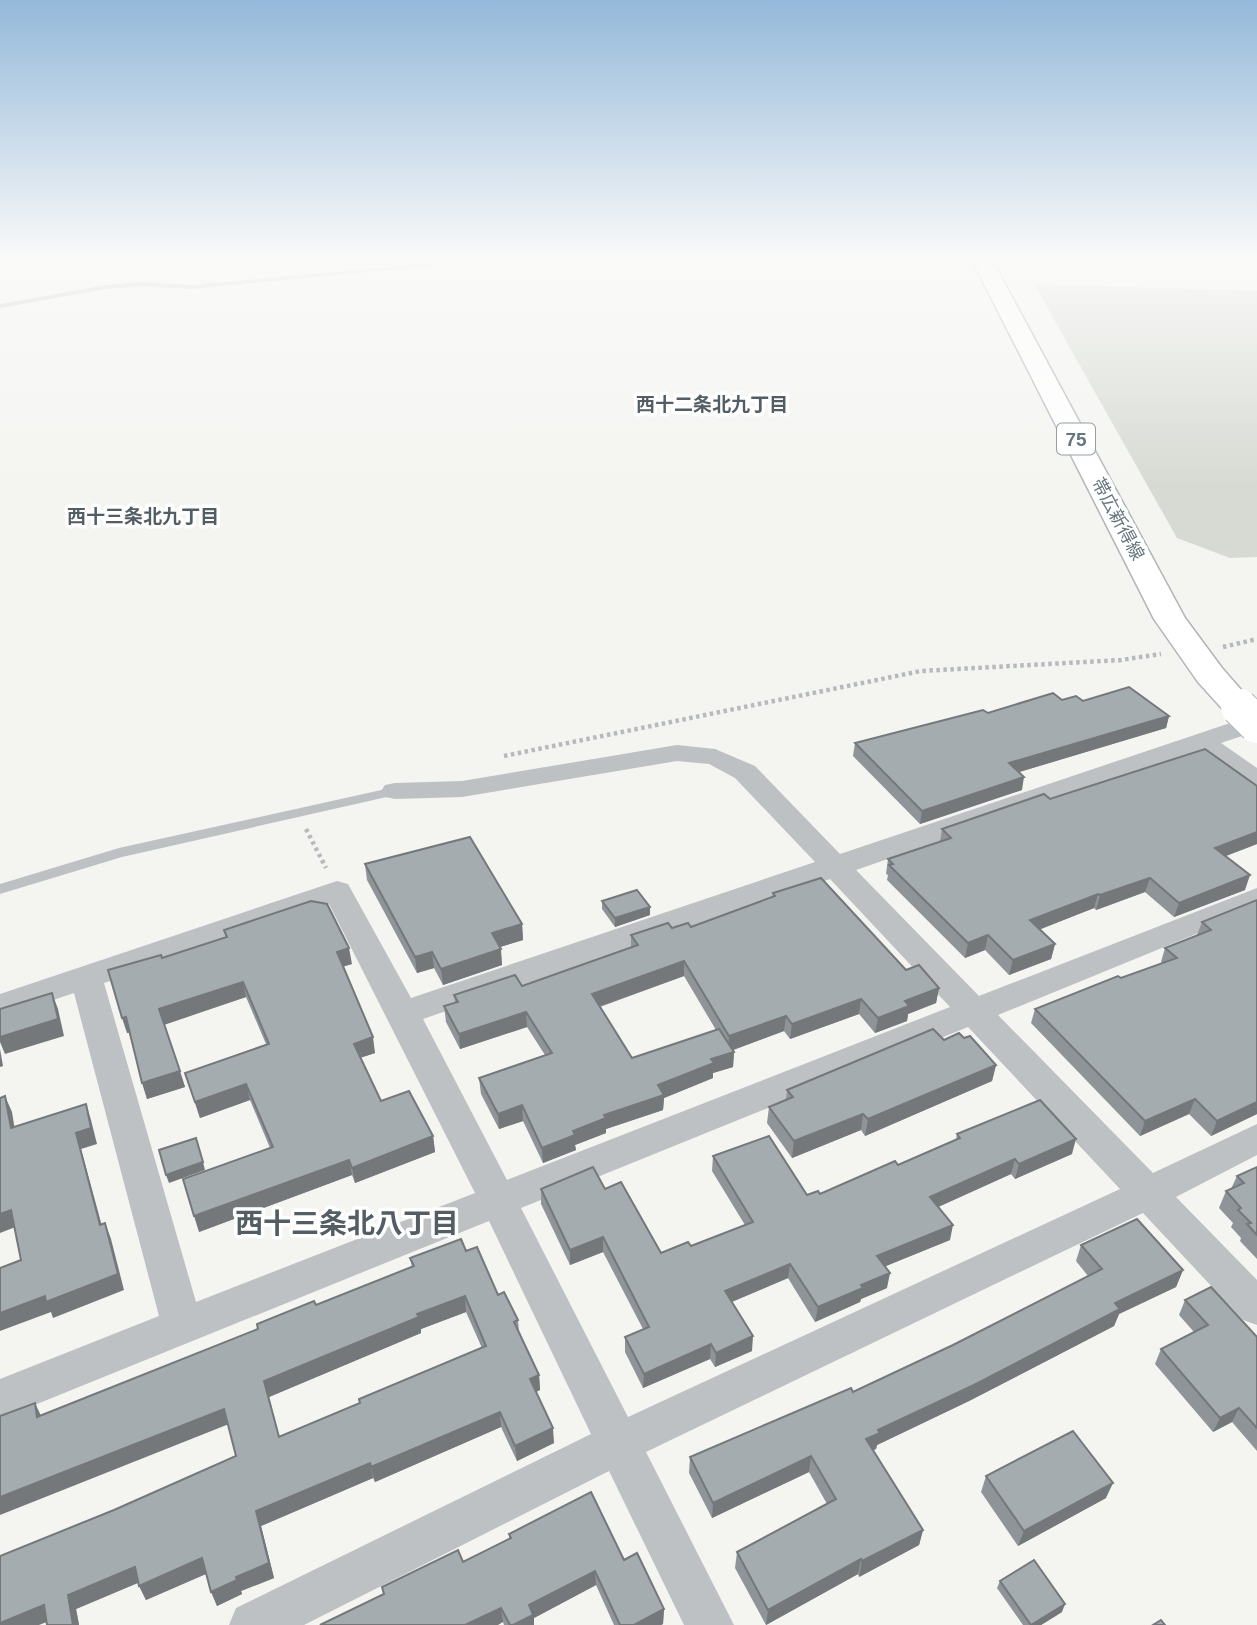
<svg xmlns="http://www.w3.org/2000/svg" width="1257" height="1625" viewBox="0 0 1257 1625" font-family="Arial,'Noto Sans JP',sans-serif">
	<rect width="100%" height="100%" fill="#f4f4f1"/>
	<path fill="#d6dad2" d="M1034 284 1257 291V557L1230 558 1177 538Z"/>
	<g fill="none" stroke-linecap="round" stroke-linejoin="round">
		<g stroke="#b1b5b8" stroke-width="3">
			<path id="primary" d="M972 260H992L1185 618 1222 668 1256 707 1251 714 1239 717 1227 714 1198 682 1154 619Z"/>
		</g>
		<g stroke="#b7babc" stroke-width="4.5" stroke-dasharray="3.5 3.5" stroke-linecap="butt">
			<path d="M1223 647 1257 639"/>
			<path d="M504 756 921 671 1121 660 1161 654"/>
			<path d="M306 829 326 868"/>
		</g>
		<g fill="#bdc1c4" fill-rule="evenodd">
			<path d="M466 260H492L192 289 141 286 106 289 0 308V304L106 285 141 282 192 285Z"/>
			<path d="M395 787 402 791 400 794 122 857 0 894V884L119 848Z"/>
		</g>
		<path fill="#bdc1c4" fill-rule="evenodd" d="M1257 714V731L1221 743 1257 768V788L1247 786 1198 751 856 870 979 996 1257 888V909L998 1015 1153 1173 1257 1124V1155L1176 1197 1257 1280V1325L1243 1320 1143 1213 646 1452 734 1625H684L609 1471 304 1625H229L236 1608 591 1434 489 1221 0 1419V1379L159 1316 74 993 0 1018V994L337 881 348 884 411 998 815 862 735 778 709 764 677 761 462 797 395 799 385 797 381 791 385 785 395 783 462 781 677 745 715 749 755 766 840 854ZM830 879 950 1007 507 1180 423 1019ZM329 904 475 1193 196 1302 104 983ZM968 1027 1120 1189 628 1417 521 1208Z"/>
		<use href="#primary" fill="#fff" fill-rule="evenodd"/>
		<g stroke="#b1b5b8" stroke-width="38" stroke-linecap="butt">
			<path id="primary-bridge" d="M1239 707 1257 725"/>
		</g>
		<use href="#primary-bridge" stroke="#fff" stroke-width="36"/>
	</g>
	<g fill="#8e9497" fill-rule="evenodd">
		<path d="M1062 700 1083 701 1169 716 1166 728 1019 772 1022 790 920 824 853 756 855 743 988 713Z"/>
		<path d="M1050 799 1257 844 1226 856 1245 890 1174 917 1145 892 1096 910 1094 908 1040 929 1055 944 1051 959 1009 975 985 950 965 958 887 880 888 875 886 874 888 859 940 842 942 829Z"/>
		<path d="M365 864 522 924 523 940 500 947 502 965 443 985 434 968 417 973 367 880Z"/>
		<path d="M773 893 939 988 936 1003 908 1014 907 1021 875 1033 859 1014 790 1039 784 1031 732 1050 734 1052 733 1067 713 1073V1078L664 1098 663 1110 606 1129V1133L575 1145 576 1150 543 1163 523 1121 499 1129 481 1094 479 1078 545 1055 527 1027 460 1049 446 1022 444 1006 455 1003 454 995 522 986 631 947V935L672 928 691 927 772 897ZM684 976 716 1030 632 1058 600 1007Z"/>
		<path d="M1257 900V1114L1211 1136 1189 1114 1140 1136 1031 1023 1035 1009 1162 964 1161 962 1165 948 1197 935 1202 922Z"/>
		<path d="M602 901 650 907V915L615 927 602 909Z"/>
		<path d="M224 930 352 964 343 966 375 1053 360 1058 381 1101 433 1136 435 1152 355 1183 352 1175 199 1232 270 1148 250 1100 200 1118 185 1073 266 1044 246 997 164 1024 185 1087 147 1099 129 1033H127L162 958 226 938Z"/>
		<path d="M964 1038 996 1065 992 1081 865 1136 861 1130 792 1158 767 1123 769 1107 786 1100 787 1090 944 1040Z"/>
		<path d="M957 1134 1072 1154 1015 1179 1011 1174 938 1207 950 1240 885 1266 887 1288 861 1299 860 1302 815 1322 788 1278 732 1302 752 1351 715 1367 710 1359 643 1388 625 1352V1337L643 1329 603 1252 570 1265 541 1204V1189H605L661 1253 691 1246 745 1225 712 1171 713 1156 807 1195 820 1194 898 1165 956 1140Z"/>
		<path d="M1257 1167V1259L1240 1241 1241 1238 1231 1227 1233 1223 1219 1208 1226 1191 1231 1189 1237 1176Z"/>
		<path d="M1081 1245 1183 1270 1176 1287 1119 1314 1114 1326 969 1401 877 1445 876 1449 873 1450 923 1530 919 1545 859 1577 858 1574 766 1625 735 1568 737 1552 827 1504 809 1472 712 1518 689 1473 690 1457 853 1392 953 1345 1088 1276 1076 1261Z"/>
		<path d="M466 1251 498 1295 518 1320 519 1332 539 1375 540 1390 536 1392 554 1443 517 1461 501 1427 375 1482 373 1478 261 1526 274 1578 241 1591 242 1594 217 1606 206 1574 146 1600 138 1583 76 1609 79 1625H47L114 1510 236 1456 228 1425 41 1416 412 1267 410 1258ZM466 1312 482 1348 360 1403 279 1436 269 1397 421 1333V1329Z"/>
		<path d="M1185 1300 1257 1337V1451L1232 1422 1213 1432 1155 1364 1161 1349 1194 1332 1179 1315Z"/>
		<path d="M986 1476 1106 1498 1018 1546 981 1492Z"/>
		<path d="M509 1534 624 1560 664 1609 663 1624 661 1625H614L596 1585 534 1618V1625H504L503 1622 384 1594 382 1587 463 1562 509 1538Z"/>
		<path d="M1000 1581 1062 1612 1041 1625H1023L997 1588Z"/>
	</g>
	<g fill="#74787b">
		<path d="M1169 716 1166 728 1006 776 1009 763Z"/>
		<path d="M1024 777 1022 790 920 824 922 811Z"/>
		<path d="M1257 832V844L1210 862 1215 848Z"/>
		<path d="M1250 875 1245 890 1174 917 1179 903Z"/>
		<path d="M1150 878 1145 892 1096 910 1100 895Z"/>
		<path d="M1098 894 1094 908 1026 935 1030 920Z"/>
		<path d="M650 907V915L615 927V918Z"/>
		<path d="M522 924 523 940 493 949 492 933Z"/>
		<path d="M988 935 985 950 965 958 968 943Z"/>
		<path d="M1055 944 1051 959 1009 975 1013 960Z"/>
		<path d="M349 948 352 964 339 968 337 952Z"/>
		<path d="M501 949 502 965 443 985 441 969Z"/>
		<path d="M432 952 434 968 417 973 415 957Z"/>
		<path d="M684 961V976L592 1009V994Z"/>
		<path d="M243 982 246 997 164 1025 159 1009Z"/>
		<path d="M939 988 936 1003 908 1014 907 1021 875 1033 878 1018 905 1001Z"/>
		<path d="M52 993 58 1009 64 1036 5 1054 0 1042V1037Z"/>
		<path d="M861 999 859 1014 790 1039 792 1024Z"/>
		<path d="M526 1012 527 1027 460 1049 459 1034Z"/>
		<path d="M786 1016 784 1031 728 1052 729 1036Z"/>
		<path d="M126 1017 130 1032 127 1033 122 1018Z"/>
		<path d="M373 1037 375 1053 356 1059 354 1044Z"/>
		<path d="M0 1049 3 1066 0 1067Z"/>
		<path d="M734 1052 733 1067 713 1073V1078L664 1098 663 1110 606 1129V1133L575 1145 576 1150 543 1163 542 1148 658 1085 711 1059Z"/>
		<path d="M996 1065 992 1081 865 1136 868 1119Z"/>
		<path d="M180 1071 185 1087 147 1099 142 1083Z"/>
		<path d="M246 1084 250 1100 200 1118 195 1102Z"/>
		<path d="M5 1096 12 1112 17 1144 11 1128Z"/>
		<path d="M1195 1099 1189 1114 1140 1136 1145 1121Z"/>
		<path d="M1257 1102V1114L1211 1136 1217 1121Z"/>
		<path d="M86 1104 91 1120 97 1144 81 1149 106 1241 100 1225 76 1133Z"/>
		<path d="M522 1105 523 1121 499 1129 498 1114Z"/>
		<path d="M863 1114 861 1130 792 1158 794 1141Z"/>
		<path d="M433 1136 435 1152 355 1183 352 1168Z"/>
		<path d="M1076 1139 1072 1154 1015 1179 1019 1164Z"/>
		<path d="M1015 1159 1011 1174 927 1212 930 1197Z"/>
		<path d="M349 1160 352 1175 199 1232 194 1216Z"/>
		<path d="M203 1162 205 1170 169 1183 166 1175Z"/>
		<path d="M11 1210 18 1226 0 1233V1214Z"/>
		<path d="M105 1223 111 1239 124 1290 53 1318 51 1312 0 1331V1313Z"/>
		<path d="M953 1225 950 1240 874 1271 877 1256Z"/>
		<path d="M603 1237V1252L570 1265V1250Z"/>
		<path d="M790 1264 788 1278 724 1305 725 1291Z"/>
		<path d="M1183 1270 1176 1287 1119 1314 1114 1326 969 1401 877 1445 876 1449 863 1455 866 1439 878 1430 1115 1303Z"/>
		<path d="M890 1273 887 1288 861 1299 860 1302 815 1322 818 1307 861 1285Z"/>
		<path d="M465 1296 466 1312 421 1329V1333L269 1397 264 1381 417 1314Z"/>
		<path d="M753 1336 752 1351 715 1367 716 1353Z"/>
		<path d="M711 1344 710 1359 643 1388 644 1374Z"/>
		<path d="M539 1375 540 1390 531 1394 530 1379Z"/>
		<path d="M35 1403 42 1418 37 1417Z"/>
		<path d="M1239 1408 1232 1422 1213 1432 1220 1418Z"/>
		<path d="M224 1409 229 1424 0 1515V1497Z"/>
		<path d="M500 1412 501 1427 375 1482 371 1467Z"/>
		<path d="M553 1428 554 1443 517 1461 515 1446Z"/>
		<path d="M811 1456 809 1472 712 1518 713 1503Z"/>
		<path d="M370 1463 373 1478 261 1526 274 1578 241 1591 242 1594 217 1606 211 1592 236 1577 256 1511Z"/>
		<path d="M1113 1483 1106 1498 1018 1546 1024 1531Z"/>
		<path d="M923 1530 919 1545 859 1577 862 1561Z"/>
		<path d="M202 1558 208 1573 146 1600 139 1586Z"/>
		<path d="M861 1559 858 1574 766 1625 768 1610Z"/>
		<path d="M135 1567 142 1581 76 1609 79 1625H73L68 1595Z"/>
		<path d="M595 1571 596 1585 534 1618V1625H513L529 1605Z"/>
		<path d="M1065 1604 1062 1612 1041 1625H1032Z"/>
		<path d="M44 1605 52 1620 39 1625H0V1623Z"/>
		<path d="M501 1608 503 1622 498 1625H465Z"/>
		<path d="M664 1609 663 1624 661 1625H634Z"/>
	</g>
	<g fill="#a5acb0" stroke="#74787b" stroke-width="2" fill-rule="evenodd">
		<path d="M1129 687 1169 716 1009 763 1024 777 922 811 855 743 983 710 988 713 1053 693 1062 700 1076 696 1083 701Z"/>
		<path d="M1205 749 1257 786V832L1215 848 1250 875 1179 903 1150 878 1100 895 1098 894 1030 920 1055 944 1013 960 988 935 968 943 889 865 893 864 888 859 951 838 942 829 1044 794 1050 799Z"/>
		<path d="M470 837 522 924 492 933 501 949 441 969 432 952 415 957 365 864Z"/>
		<path d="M821 878 906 970 919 965 939 988 905 1001 909 1006 878 1018 861 999 792 1024 786 1016 729 1036 684 961 592 994 632 1058 719 1029 734 1052 711 1059 714 1063 658 1085 664 1095 604 1115 606 1118 573 1131 575 1135 542 1148 522 1105 498 1114 479 1078 552 1053 526 1012 459 1034 444 1006 458 1002 454 995 515 975 522 986 638 945 631 935 668 923 672 928 688 923 691 927 775 896 773 893Z"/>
		<path d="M637 890 650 907 615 918 602 901Z"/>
		<path d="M1257 900V1102L1217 1121 1195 1099 1145 1121 1035 1009 1118 976 1121 978 1177 958 1165 948 1211 930 1202 922Z"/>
		<path d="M311 901 327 904 349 948 337 952 373 1037 354 1044 381 1101 409 1091 433 1136 352 1168 349 1160 194 1216 183 1179 273 1147 246 1084 195 1102 185 1073 269 1044 243 982 159 1009 180 1071 142 1083 126 1017 122 1018 108 970 161 955 162 958 227 937 224 930Z"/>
		<path d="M52 993 58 1019 0 1037V1009Z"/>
		<path d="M933 1029 944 1040 959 1033 964 1038 970 1036 996 1065 868 1119 863 1114 794 1141 769 1107 793 1097 787 1090Z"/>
		<path d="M5 1096 11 1128 86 1104 91 1128 76 1133 100 1225 105 1223 118 1274 46 1302 45 1296 0 1313V1268L21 1260 11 1210 0 1214V1098Z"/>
		<path d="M1040 1100 1076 1139 1019 1164 1015 1159 930 1197 953 1225 877 1256 890 1273 861 1285 863 1288 818 1307 790 1264 725 1291 753 1336 716 1353 711 1344 644 1374 625 1337 649 1327 603 1237 570 1250 541 1189 593 1167 605 1189 621 1182 661 1253 688 1242 691 1246 753 1222 713 1156 769 1136 807 1195 818 1191 820 1194 895 1161 898 1165 960 1138 957 1134Z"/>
		<path d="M196 1138 203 1162 166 1175 159 1150Z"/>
		<path d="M1257 1167V1235L1247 1224 1251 1223 1238 1210 1241 1208 1226 1191 1244 1183 1237 1176Z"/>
		<path d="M1137 1219 1183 1270 1115 1303 1120 1309 974 1385 878 1430 880 1433 866 1439 923 1530 862 1561 861 1559 768 1610 737 1552 836 1499 811 1456 713 1503 690 1457 851 1388 853 1392 953 1345 1102 1269 1081 1245Z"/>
		<path d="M461 1239 466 1251 477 1247 498 1295 504 1292 518 1320 514 1322 539 1375 530 1379 553 1428 515 1446 500 1412 371 1467 370 1463 256 1511 269 1563 236 1577 237 1580 211 1592 202 1558 139 1586 135 1567 68 1595 73 1625H47L44 1605 0 1623V1556L114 1510 236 1456 224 1409 0 1497V1416L35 1403 37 1417 258 1329 257 1324 314 1301 316 1305 414 1266 410 1258ZM465 1296 486 1346 359 1399 360 1403 279 1437 264 1381 419 1317 417 1314Z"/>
		<path d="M1211 1287 1257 1337V1428L1239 1408 1220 1418 1161 1349 1208 1325 1185 1300Z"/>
		<path d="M1073 1431 1113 1483 1024 1531 986 1476Z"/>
		<path d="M591 1492 624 1560 637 1553 664 1609 634 1625H620L595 1571 529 1605 533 1615 513 1625H510L501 1608 465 1625H320L384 1594 382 1587 458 1550 463 1562 511 1538 509 1534Z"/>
		<path d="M1034 1560 1065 1604 1031 1625 1000 1581Z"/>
		<path d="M1161 1620 1165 1625H1153Z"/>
	</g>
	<linearGradient id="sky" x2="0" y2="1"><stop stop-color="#94b9da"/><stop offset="0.53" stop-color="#fafaf9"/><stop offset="1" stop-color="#fafaf9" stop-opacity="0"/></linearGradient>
	<rect width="1257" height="488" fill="url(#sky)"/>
	<g text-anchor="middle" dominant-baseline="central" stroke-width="7" stroke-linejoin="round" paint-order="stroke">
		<g font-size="18" fill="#66757e" stroke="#fff">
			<text transform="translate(1118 519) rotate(62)">帯広新得線</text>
		</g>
		<g font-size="19" font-weight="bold" fill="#535e64" stroke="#fff">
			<text x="712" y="404">西十二条北九丁目</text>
			<text x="143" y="516">西十三条北九丁目</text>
		</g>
		<rect fill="#fff" stroke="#949ea5" stroke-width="2" x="1057" y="423.5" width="38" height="31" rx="5"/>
		<g font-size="19" font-weight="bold" fill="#66757e">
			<text x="1076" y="439">75</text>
		</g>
		<g font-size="28" font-weight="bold" fill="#535e64" stroke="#fff">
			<text x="347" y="1223">西十三条北八丁目</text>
		</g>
	</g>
</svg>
